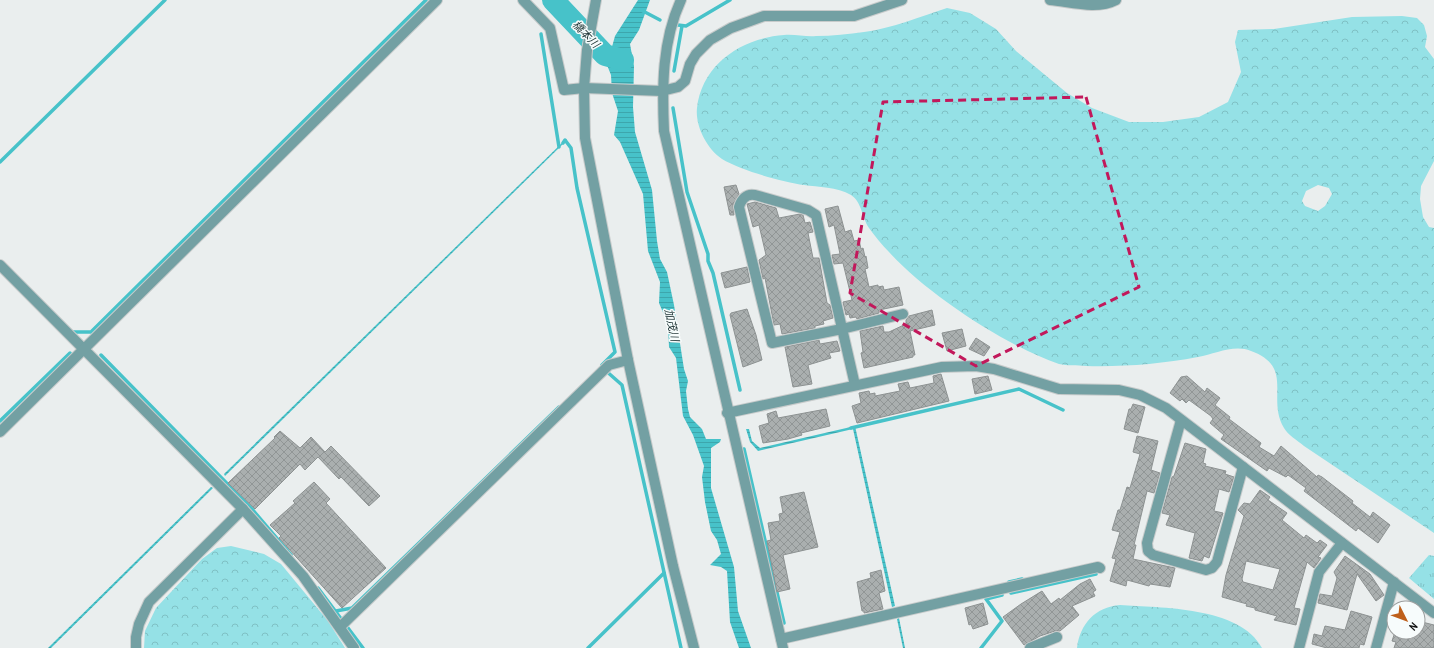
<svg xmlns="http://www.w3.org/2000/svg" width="1434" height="648" viewBox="0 0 1434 648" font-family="'Archivo Narrow','Noto Sans JP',sans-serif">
	<defs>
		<pattern id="forest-crowns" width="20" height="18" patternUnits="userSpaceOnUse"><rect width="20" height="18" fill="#95e1e6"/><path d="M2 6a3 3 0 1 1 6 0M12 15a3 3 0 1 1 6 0" fill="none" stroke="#7fc0c4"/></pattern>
		<pattern id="park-tufts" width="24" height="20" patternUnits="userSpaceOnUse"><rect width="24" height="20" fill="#95e1e6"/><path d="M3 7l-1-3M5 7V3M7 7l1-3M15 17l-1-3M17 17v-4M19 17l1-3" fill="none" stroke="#7fc0c4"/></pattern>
		<pattern id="water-rules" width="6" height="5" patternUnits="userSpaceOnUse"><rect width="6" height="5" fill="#47c2c9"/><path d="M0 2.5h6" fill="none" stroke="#3da6ac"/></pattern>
		<pattern id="building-cross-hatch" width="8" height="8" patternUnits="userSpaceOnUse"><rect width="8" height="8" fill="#aaafaf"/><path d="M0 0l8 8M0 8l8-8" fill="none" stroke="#919696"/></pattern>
	</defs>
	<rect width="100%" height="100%" fill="#eaeeee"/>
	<g fill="url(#forest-crowns)" fill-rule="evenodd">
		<path d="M947 8 970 13 996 29 1016 51 1067 93 1092 108 1129 122H1163L1199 117 1228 102 1241 72 1235 42 1238 30 1274 29 1352 17 1402 16 1417 18 1424 25 1427 36 1425 47 1434 59V161L1421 186 1420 199 1423 217 1429 227 1434 228V533L1304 446C1297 440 1288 435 1284 428 1266 398 1295 367 1251 351 1234 344 1215 354 1198 357 1161 364 1123 367 1086 366 1077 365 1067 366 1059 364 1006 346 927 294 889 252 882 245 875 236 869 228 862 218 862 202 851 195 837 187 818 187 804 185 782 182 740 170 722 159 707 149 695 126 697 108 702 64 742 38 784 35 795 34 806 37 816 36 832 36 849 34 864 32 890 29 922 16 947 8ZM1318 185 1329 188 1332 194 1325 206 1318 211 1305 206 1302 201 1306 191Z"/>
		<path d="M231 546 264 554 281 564 328 621 345 648H144L145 631 156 608 202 559 217 548Z"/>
		<path d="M1120 605C1160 608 1240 606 1262 648H1077C1080 624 1095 607 1120 605Z"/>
	</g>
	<path fill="url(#park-tufts)" d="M1429 555 1434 556V599L1409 578Z"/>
	<g fill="url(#water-rules)">
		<path d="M638 0H650L639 30 630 44 634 66 633 107 635 132 652 190 657 241 660 259 667 272 674 305 684 369 688 381 686 391 688 409 690 417 702 429 706 439H721L720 442 711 448V488L734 567 738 611 751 648H739L730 622 727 571 721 567 710 565 721 554 717 540 711 531 705 502 702 477 704 466 693 435 683 416 676 358 669 347 668 324 659 303 660 282 648 251 643 194 620 142 614 135 618 111 612 93 611 75 607 65 615 36Z"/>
		<path d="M566 139 567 140 225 476 224 474Z"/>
		<path d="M855 426 895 606 892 607 853 429 758 451 750 442 746 429H749L752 441 760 448Z"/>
		<path d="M211 487 213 488 51 648H48Z"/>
		<path d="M899 618 905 648H903L897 619Z"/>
	</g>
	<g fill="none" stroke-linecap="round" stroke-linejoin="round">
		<g stroke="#47c2c9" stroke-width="3.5">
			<path d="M641 10 660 20"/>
			<path d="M678 25 686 26 730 0"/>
			<path d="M541 34 559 147"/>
			<path d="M674 71 682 26"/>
			<path d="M673 108 687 192 708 254V261L713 273 740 390"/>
			<path d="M563 143 565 140 571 148 577 188 615 352 602 365"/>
			<path d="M0 162 165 0"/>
			<path d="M71 332H91L426 0"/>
			<path d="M101 355 252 509 291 555"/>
			<path d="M605 370 622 385 681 648"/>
			<path d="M0 421 70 353"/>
			<path d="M851 428 1019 389 1063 410"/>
			<path d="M744 449 784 623"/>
			<path d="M1009 582 1022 579"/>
			<path d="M318 588 363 648"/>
			<path d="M1011 593 1096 574"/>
			<path d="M336 611 352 608 559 407"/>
			<path d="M588 648 664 573"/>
			<path d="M981 648 1002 621 986 599 1002 595"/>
		</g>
		<path stroke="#47c2c9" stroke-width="22" d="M553 0 605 55 623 60"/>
	</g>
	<g fill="url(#building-cross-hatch)" stroke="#8d9292" fill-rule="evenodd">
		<path d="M736 185 739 194 733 205 734 215H730L724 187Z"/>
		<path d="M755 202 776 208 779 218 800 214 803 215 805 223 810 222 813 232 808 233 813 258H819L827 303 830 305 833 318 823 321 824 324 815 326V328L782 334 780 324 774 325 765 278 763 279 759 260 766 255 759 225 753 227 747 204Z"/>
		<path d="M838 206 845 232 851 230 854 241 859 240 861 249 863 248 865 257 866 256 868 268 865 269 869 287 878 285V287L883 286 884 290 899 287 903 305 879 310V313L857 319 856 317 850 318 849 314 846 315 843 302 852 300 843 263 834 264 832 255 840 254 834 225 829 227 825 209Z"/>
		<path d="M747 267 750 282 725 288 721 273Z"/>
		<path d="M747 309 756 335 762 360 743 367 730 315 731 313Z"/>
		<path d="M932 310 935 325 910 331 915 355H913V357L864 368 861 353 863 352 860 331 883 326 884 332H889L906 324V320L909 316Z"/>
		<path d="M962 329 966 346 947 351 942 333Z"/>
		<path d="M976 338 990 347 984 356 969 349Z"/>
		<path d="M819 340 820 344 837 341 840 351 829 353 831 358 808 365 812 384 793 387 785 347Z"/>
		<path d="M941 374 949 401 857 423 852 406 861 403 859 393 869 391 870 394 875 393V396L900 391 898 384 908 382 910 388 934 383 933 376Z"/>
		<path d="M988 376 992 390 975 394 972 379Z"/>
		<path d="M1187 376 1205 392 1207 388 1220 398 1215 405 1230 417 1229 419 1261 443 1259 447 1274 456 1281 446 1317 477 1318 475 1322 477 1353 501 1352 503 1370 517 1373 512 1390 525 1378 543 1358 528 1356 531 1304 491 1306 488 1288 475 1286 477 1269 468 1267 471 1221 439 1224 435 1210 423 1213 419 1211 416 1189 400 1186 403 1182 399 1180 401 1170 393 1181 377Z"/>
		<path d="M1133 404 1145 407 1138 433 1124 429 1129 409H1131Z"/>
		<path d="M826 409 830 426 801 433 802 435 788 439 763 443 759 426 769 423 767 414 776 411 778 418Z"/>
		<path d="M280 431 300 448 311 437 325 452 331 446 380 496 369 506 341 477 339 479 318 457 305 470 300 464 255 509 228 483 275 438 274 437Z"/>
		<path d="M1137 436 1158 441 1151 470 1160 473 1154 493 1147 491 1134 545H1136L1133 559 1175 568 1170 587 1150 584 1149 586 1127 580 1126 586 1110 581 1116 559 1112 558 1120 532 1112 530 1118 510H1120L1127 487 1130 488 1140 454 1133 452Z"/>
		<path d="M1185 443 1206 449 1203 463 1206 464 1205 466 1226 471 1225 474 1234 477 1229 492 1219 489 1214 511 1223 513 1209 558 1204 556 1202 561 1189 558 1195 533 1166 525 1170 515 1162 513 1172 477 1174 476Z"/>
		<path d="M314 482 330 499 326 503 386 568 342 608 279 538 281 536 270 525 295 503 293 501Z"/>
		<path d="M1260 490 1270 497 1268 500 1287 513 1282 520 1304 538 1306 535 1317 543 1320 540 1327 545 1318 557 1321 558 1314 568 1307 562 1294 608 1300 609 1296 625 1274 620 1277 616 1255 610V608L1246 606 1247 604 1222 597 1226 575 1244 516 1238 510 1244 503 1250 504ZM1246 561 1280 569 1273 590 1243 582 1242 579Z"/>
		<path d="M804 492 818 547 783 555 790 589 777 592 767 541 771 540 768 523 780 521 779 514 783 513 780 497Z"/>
		<path d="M1345 556 1370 574 1384 595 1376 601 1357 574 1347 610 1318 603 1320 594 1332 596 1337 578 1334 572Z"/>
		<path d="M881 570 885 591 879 593 883 609 864 613V611H862L857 582 871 578 870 573Z"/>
		<path d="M1090 579 1096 590 1093 592 1095 596 1072 606 1079 615 1060 631H1055L1040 636 1024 645 1003 617 1021 604 1042 591 1051 604 1059 598 1060 600 1080 584Z"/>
		<path d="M983 603 988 624 973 629 971 624 969 625 965 608Z"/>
		<path d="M1351 611 1372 617 1364 645 1360 644 1359 648H1327L1312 644 1314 634 1322 636 1325 626 1345 630Z"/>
		<path d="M1418 621 1434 625V648H1394L1396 642 1392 641 1395 632H1418Z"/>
	</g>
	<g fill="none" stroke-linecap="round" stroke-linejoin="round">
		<g stroke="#c7cbcb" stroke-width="12">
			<g id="minor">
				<path d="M523 0 550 28 564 90 584 88 662 91 678 87 685 81 690 64 696 54 710 40 731 28 764 16H854L902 0"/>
				<path d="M596 0 587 50 584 88 585 138 628 360 673 566 694 648"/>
				<path d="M681 0C662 41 662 87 664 131L783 648"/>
				<path d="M1050 0C1071 2 1097 10 1116 0"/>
				<path d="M0 265 243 509 303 576 354 648"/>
				<path d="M855 385 816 215 808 210 755 195C746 193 741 200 739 207L772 343 842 329 903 314"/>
				<path d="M727 413 942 367 976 366 994 369 1059 389 1119 390 1140 395 1166 408 1434 613"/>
				<path d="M1181 420 1147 543 1148 551 1153 555 1206 570 1212 568 1217 562 1243 467"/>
				<path d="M0 432 437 0"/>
				<path d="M340 627 609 365 628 360"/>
				<path d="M781 639 1098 567 1100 568"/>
				<path d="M136 648V637L139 624 149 602 243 509"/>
				<path d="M1030 648 1057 637"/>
				<path d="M1299 648 1319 572 1342 543"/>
				<path d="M1376 648 1394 582"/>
			</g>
		</g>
		<use href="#minor" stroke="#73a0a3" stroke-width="10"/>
	</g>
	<path fill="none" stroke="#c2185b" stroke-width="3" stroke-dasharray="8 5" stroke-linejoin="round" d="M1086 97 1139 287 976 366 850 293 883 102Z"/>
	<g text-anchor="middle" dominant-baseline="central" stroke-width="3" stroke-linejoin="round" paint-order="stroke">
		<g font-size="11" font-style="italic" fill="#1f3536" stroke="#f7fcfc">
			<text transform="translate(586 34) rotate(46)">橋本川</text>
			<text transform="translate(672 325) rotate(78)">加茂川</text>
		</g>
	</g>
	<g transform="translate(1406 620) rotate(132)"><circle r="19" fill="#f7fcfc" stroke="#9b9e9e"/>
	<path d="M0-3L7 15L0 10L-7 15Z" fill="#be5f1a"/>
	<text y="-6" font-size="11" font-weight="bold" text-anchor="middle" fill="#111212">N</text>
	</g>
</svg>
